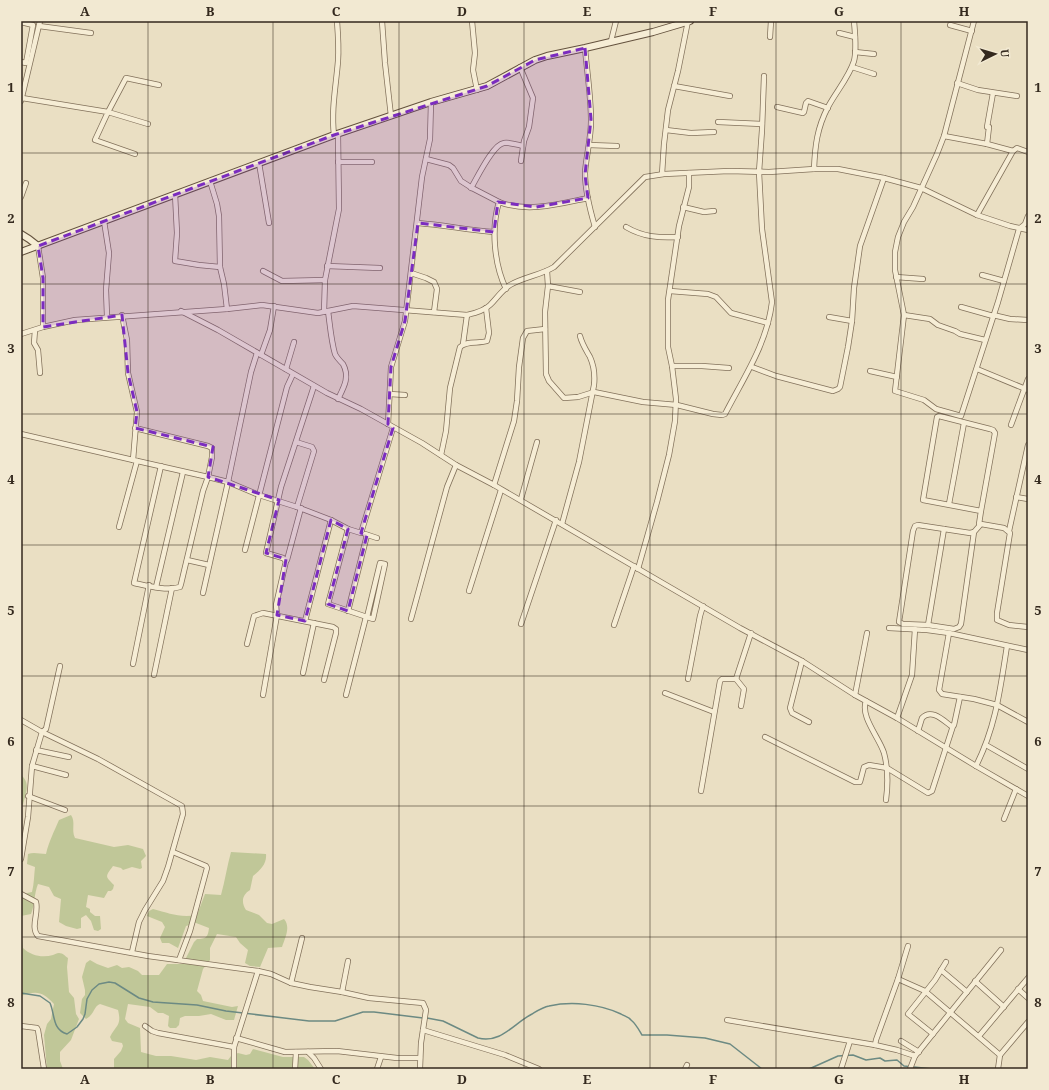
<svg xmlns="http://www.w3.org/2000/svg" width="1049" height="1090" viewBox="0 0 1049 1090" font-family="'Noto Serif',serif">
	<rect width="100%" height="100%" fill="#eadfc3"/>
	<g fill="#c0c798">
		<path d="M22 776C31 784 25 795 23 805L21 804V777Z"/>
		<path d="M71 815C76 822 71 830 75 838L114 847 128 845 143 849 146 856 141 861 142 868 140 869 132 867 123 870 121 868 113 866C105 877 105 876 114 885L113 889 111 891H108L104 898 88 895 86 907 90 909V912L95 916H100L101 929 98 931 94 930 91 921 86 915 81 918V928L77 929 66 926 59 922 61 899 54 896 49 887 38 884C34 894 35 904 31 914L21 916 22 897 27 893 32 892C34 884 34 876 35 867L27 864 28 854C34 852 40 854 46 854 49 841 54 832 59 820Z"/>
		<path d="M231 852 266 854C267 864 260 870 253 876L250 890C242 895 241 902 246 910L259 915 267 923 272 924 284 919C291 927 285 938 282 947L268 948 260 967 250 966 245 963 248 950 240 943 236 937 217 934 210 948V960L203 969 197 991 201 995 203 1001 232 1007 238 1006 234 1020H226L211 1014 199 1016H185L180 1018 179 1025 176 1028H170L168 1026 169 1016 163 1013H158L150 1007 128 1004 125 1019 128 1023 140 1028 141 1052 156 1056H171L196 1060 210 1057 228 1060 231 1056 238 1053 246 1055 250 1054 253 1049 283 1057H304L308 1060 315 1069H114V1059L121 1051 123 1046 122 1043 112 1041 110 1037C116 1025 122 1026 118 1010L100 1004C94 1006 94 1015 86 1019L80 1013 82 999 85 995V990L82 977 86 963 90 960 97 964 108 968 117 965 122 968 129 967 138 971 142 975H159L167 964H183L194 942 197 939C206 939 208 937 209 928L196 923 186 926 178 948 169 943H162L160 938 165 927 162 922 147 916 149 911 153 909C169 913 179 918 197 915L205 894 221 895C225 881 227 866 231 852Z"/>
		<path d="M21 940H22L23 948C31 956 43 958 53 955 56 954 56 953 59 953 63 953 65 956 68 958L67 967 69 992 74 998 76 1014 79 1019 71 1040 60 1052V1061L63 1069H47L44 1035 47 1024 51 1019 54 1004C43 992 37 990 21 996Z"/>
	</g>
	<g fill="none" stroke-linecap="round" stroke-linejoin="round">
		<g stroke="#6c8a83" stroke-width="1.5">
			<path d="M21 993 40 996 50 1003C55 1014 52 1030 67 1034L77 1027 83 1019 85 1014 87 999 92 990 99 984 109 982 115 983 139 998 153 1002 197 1005 226 1011 309 1021H335L363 1012H374L423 1018"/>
			<path d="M427 1018 443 1021 478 1038C501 1044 514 1023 532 1014 537 1011 543 1007 549 1006 572 1001 600 1004 621 1014 624 1016 629 1017 631 1020 636 1024 639 1030 642 1035H667L705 1038 730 1044 762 1069"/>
			<path d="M809 1069 838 1056 853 1055 866 1060 880 1058 885 1061 897 1060 904 1066 933 1069"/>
		</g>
		<g stroke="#82715b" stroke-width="6">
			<g id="street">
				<path d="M382 21 385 63 391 116"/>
				<path d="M472 21 475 53 473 70 477 90"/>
				<path d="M974 21 944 136 937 154 913 207 904 222 898 237 895 252V270L904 315 895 391 924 400 936 409 961 416 998 302 1019 229 1025 224 1028 216"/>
				<path d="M21 22 33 25 26 63 21 62"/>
				<path d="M950 25 972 31"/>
				<path d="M39 26 91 33"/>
				<path d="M839 33 855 37"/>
				<path d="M770 37 771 21"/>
				<path d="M611 41 616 21"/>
				<path d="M585 48C587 72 591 97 591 121 591 139 586 156 585 173 585 191 590 210 595 227"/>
				<path d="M855 52 874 54"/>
				<path d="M520 67 533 98 529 127 524 141 521 161"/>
				<path d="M852 67 874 74"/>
				<path d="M957 83 978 90 1017 96"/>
				<path d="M674 86 730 96"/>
				<path d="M22 98 108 112 95 140 135 154"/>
				<path d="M21 101 40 21"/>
				<path d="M777 107 803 113 804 112 806 103 808 101 828 108"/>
				<path d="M718 122 762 124"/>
				<path d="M148 124 108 112 126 78 159 85"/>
				<path d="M666 130 691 133 714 132"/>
				<path d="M334 135C331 110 336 86 338 61 339 48 338 34 337 21"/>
				<path d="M944 136 987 144 1013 151"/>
				<path d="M987 144 989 127H987L993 93"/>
				<path d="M589 145 617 146"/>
				<path d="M426 159 449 165 453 168 461 181 472 188 499 202C491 228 494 264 506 289"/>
				<path d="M338 162H372"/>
				<path d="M259 163 269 223"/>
				<path d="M814 169C815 146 817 128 828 107 836 92 849 77 854 61 857 49 855 34 854 21"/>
				<path d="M662 174 664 144 668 110 678 71 688 21"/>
				<path d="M210 181 217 204 219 216 220 267 224 284 227 309"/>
				<path d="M471 188C477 178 493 144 504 143 510 142 518 145 523 146"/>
				<path d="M175 194 177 233 175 261 199 265 220 267"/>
				<path d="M21 197 26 183"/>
				<path d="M499 202C528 213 559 204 588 198"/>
				<path d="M683 207 704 212 714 211"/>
				<path d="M977 215 1013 151 1017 148 1028 152"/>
				<path d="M104 221 109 253 106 290 107 316"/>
				<path d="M418 223C443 225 468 230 494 232"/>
				<path d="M626 227C643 237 659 238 678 237"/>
				<path d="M38 246 43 278V327"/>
				<path d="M327 266 380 268"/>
				<path d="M263 271 282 281 325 280"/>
				<path d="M547 271 548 286 545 312 546 374 549 381 564 398 578 397 594 392 643 402 677 405 713 414 722 415 725 414C744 377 767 344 772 302L762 229 759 172 762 130 764 76"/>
				<path d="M411 273 426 278 434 282 437 289 434 312"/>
				<path d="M982 275 1004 281"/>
				<path d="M896 277 923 279"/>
				<path d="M548 286 580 292"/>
				<path d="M670 291 708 294 716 297 731 313 768 323"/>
				<path d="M961 307 993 316"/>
				<path d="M181 311 218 330 327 393 361 409 422 443 456 465 494 485 514 421 517 401 519 367 523 338 527 331 545 329"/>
				<path d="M328 311C330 325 331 340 335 354 337 358 340 361 343 364 350 377 344 387 338 399"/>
				<path d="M324 312 325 280 339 209 338 134"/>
				<path d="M122 315 127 340 128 373 137 412 133 460 208 477 212 457V448L208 446 135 428"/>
				<path d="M904 315 930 319 938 325 955 331 960 334 985 340"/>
				<path d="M993 315 1010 319 1028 320"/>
				<path d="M829 317 852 321"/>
				<path d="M35 330 34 343 38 350 40 373"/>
				<path d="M21 334 43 327 75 320 227 309 262 305 318 313 353 306 467 315C475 313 484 311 490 305 497 298 502 290 510 285 524 277 541 275 554 267L645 177 664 174 729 171 769 172 814 169H838L884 178 921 188 977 215 1010 226 1028 230"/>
				<path d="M463 344 467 315"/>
				<path d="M261 355 270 330 274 306"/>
				<path d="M672 366H702L729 368"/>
				<path d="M752 367 776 376 833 391 838 389 840 387 848 347 852 321 854 288 860 246 884 178"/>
				<path d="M286 369 294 342"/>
				<path d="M977 369 1028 390"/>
				<path d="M870 371 897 377"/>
				<path d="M390 394 405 395"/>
				<path d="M388 424 391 367 405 321 422 177 430 139 431 102"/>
				<path d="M1011 425 1028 379"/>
				<path d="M21 434 133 460"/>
				<path d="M296 442 312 447 314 451 297 507"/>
				<path d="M441 455 446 431 450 388 460 347C467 340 479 344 487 341L489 333 486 308"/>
				<path d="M161 466 134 583C148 586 167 591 180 587L181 584 203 491 208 477 228 482 251 372 257 353"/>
				<path d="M494 485 740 628 802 661 855 695 897 718 976 766 1028 796"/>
				<path d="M1016 497 1028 499"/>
				<path d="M521 499 537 442"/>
				<path d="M949 504 964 423"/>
				<path d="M301 508 287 560 286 561 283 558 266 553 281 487 314 386"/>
				<path d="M562 524 579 462 594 385C595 376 594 366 590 357 586 350 582 344 580 336"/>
				<path d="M979 524 981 511 923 500 937 417 939 416 990 429 993 430 995 433 981 511"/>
				<path d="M119 527 137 461"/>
				<path d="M348 529 328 604 373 619 385 564 380 563 367 617"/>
				<path d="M1009 531 1028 445"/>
				<path d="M974 532 961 624 959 627 954 629 928 625 903 624 899 622 913 531 915 526 918 525 970 533 974 532 981 524 1004 528 1010 533 997 613V620L1009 625 1028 627"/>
				<path d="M365 534 377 538"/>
				<path d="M245 550 287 387 293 374"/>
				<path d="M187 560 209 565"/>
				<path d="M638 569 657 502 669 455 675 421 676 399 672 366 668 347V300L679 226 689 187V173"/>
				<path d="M156 587 183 472"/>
				<path d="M469 591 501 490"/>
				<path d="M203 593 228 482 259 495 297 507 331 520 348 529 361 533 393 428"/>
				<path d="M348 611 367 535"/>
				<path d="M411 619 447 487 456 465"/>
				<path d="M305 621 331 520"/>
				<path d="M521 624 556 520"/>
				<path d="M614 625 634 566"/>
				<path d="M928 625 944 529"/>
				<path d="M889 628 927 630 949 633"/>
				<path d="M247 644 254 616 263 613 333 627 336 629V633L324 680"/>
				<path d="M1028 650 949 633 939 690 942 694 974 699 997 705 1028 722"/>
				<path d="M802 661 790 708 792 713 809 722"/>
				<path d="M133 664 149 585"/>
				<path d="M303 673 314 623"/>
				<path d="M154 675 172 588"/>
				<path d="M688 679 700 616 703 606"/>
				<path d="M736 679 744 689 741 706"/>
				<path d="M665 693 714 712"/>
				<path d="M263 695 277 615 276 605 286 561"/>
				<path d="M346 695 366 617"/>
				<path d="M855 695 867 633"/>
				<path d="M866 701C860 717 879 737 884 753 888 768 888 785 886 800"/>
				<path d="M897 718 912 675 915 629"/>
				<path d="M21 720 42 732 98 759 182 806 183 814 168 867 163 881 145 910 139 922 132 952"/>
				<path d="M918 731 922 718C931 708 943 720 951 726L954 725 960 697"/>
				<path d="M765 737 855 782H860L864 767 869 765 887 768 928 793 932 791 953 726"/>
				<path d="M986 745 1028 769"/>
				<path d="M36 750 69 757"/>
				<path d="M32 766 66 775"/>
				<path d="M976 766C996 726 1000 690 1007 646"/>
				<path d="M701 791 720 681 722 679H736L751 633"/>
				<path d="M28 796 65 810"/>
				<path d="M1004 819 1016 789"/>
				<path d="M173 852 206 866 207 868 190 931 179 960"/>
				<path d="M21 859 28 817 32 766 42 732 46 729 60 666"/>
				<path d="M21 894 36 902C39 913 30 927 38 936L148 956 258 971 271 974 291 983 310 987 342 992 369 998 423 1003 426 1010 421 1043 420 1069"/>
				<path d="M941 970 967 992"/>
				<path d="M898 979 925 991 1000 1055"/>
				<path d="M975 981 1004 1007"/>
				<path d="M291 983 302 938"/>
				<path d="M1018 989 1028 998"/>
				<path d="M342 992 348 961"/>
				<path d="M727 1020 875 1045 897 1050 915 1056"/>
				<path d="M21 1026 37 1028 38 1030 44 1069"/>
				<path d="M145 1026 152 1031 158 1033 234 1047"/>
				<path d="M423 1030 505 1055 539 1069"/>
				<path d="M933 1034 908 1014 935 980 946 962"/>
				<path d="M979 1036 1028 978"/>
				<path d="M236 1038 285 1052 337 1051 397 1058H420"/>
				<path d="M901 1041 919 1052"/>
				<path d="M875 1045 876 1040 898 979 908 946"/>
				<path d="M308 1052 314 1058 321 1069"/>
				<path d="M234 1069V1047L258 971"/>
				<path d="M295 1069 296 1052"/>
				<path d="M377 1069 381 1057"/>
				<path d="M685 1069 687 1065"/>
				<path d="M841 1069 850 1041"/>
				<path d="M910 1069 915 1056 1001 950"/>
				<path d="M998 1069 1000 1055 1028 1022"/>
			</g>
		</g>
		<g stroke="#64523e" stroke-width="8">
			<g id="secondary">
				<path d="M21 234 29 239 38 246"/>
				<path d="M21 252 334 135 431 102 487 86 535 60 547 56 585 48 653 32 690 21"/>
			</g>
		</g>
		<use href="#street" stroke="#f6edd5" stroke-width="4.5"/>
		<use href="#secondary" stroke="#f6edd5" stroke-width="6"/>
	</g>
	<path fill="#7b2cbf" fill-opacity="0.2" stroke="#7b2cbf" stroke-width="3" stroke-dasharray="8 5" stroke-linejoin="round" d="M585 48 591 119 585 175 588 198 536 207 498 202 494 232 418 223 405 321 391 367 388 424 393 428 361 533 367 535 348 611 328 604 348 529 331 520 305 621 277 615 286 559 266 553 279 500 208 477 213 447 135 428 137 412 128 373 122 315 43 327V278L38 246 334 135 487 86 535 60Z"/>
	<path fill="none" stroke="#34291e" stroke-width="1" stroke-opacity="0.55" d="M148 21V1069M273 21V1069M399 21V1069M524 21V1069M650 21V1069M776 21V1069M901 21V1069M21 153H1028M21 284H1028M21 414H1028M21 545H1028M21 676H1028M21 806H1028M21 937H1028"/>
	<rect width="1049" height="1090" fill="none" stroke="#f2e9d2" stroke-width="44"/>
	<g transform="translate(995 54) rotate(85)" stroke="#f2e9d2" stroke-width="3" paint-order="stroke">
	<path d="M0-3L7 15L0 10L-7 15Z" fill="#34291e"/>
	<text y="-6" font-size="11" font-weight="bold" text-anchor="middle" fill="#34291e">U</text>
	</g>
	<rect x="22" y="22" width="1005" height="1046" fill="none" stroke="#34291e" stroke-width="1.5"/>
	<g font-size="13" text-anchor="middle" font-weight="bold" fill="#34291e">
		<text x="85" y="16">A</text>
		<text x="210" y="16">B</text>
		<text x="336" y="16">C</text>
		<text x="462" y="16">D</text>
		<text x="587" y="16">E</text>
		<text x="713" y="16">F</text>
		<text x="839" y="16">G</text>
		<text x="964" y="16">H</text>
		<text x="11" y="92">1</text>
		<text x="1038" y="92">1</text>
		<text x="11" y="223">2</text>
		<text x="1038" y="223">2</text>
		<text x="11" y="353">3</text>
		<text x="1038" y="353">3</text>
		<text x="11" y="484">4</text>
		<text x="1038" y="484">4</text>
		<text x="11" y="615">5</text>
		<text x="1038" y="615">5</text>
		<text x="11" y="746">6</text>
		<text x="1038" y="746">6</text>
		<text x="11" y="876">7</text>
		<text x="1038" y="876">7</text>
		<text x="11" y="1007">8</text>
		<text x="1038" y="1007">8</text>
		<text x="85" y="1084">A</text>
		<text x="210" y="1084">B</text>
		<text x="336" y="1084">C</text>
		<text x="462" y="1084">D</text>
		<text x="587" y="1084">E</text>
		<text x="713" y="1084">F</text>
		<text x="839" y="1084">G</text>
		<text x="964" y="1084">H</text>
	</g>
</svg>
